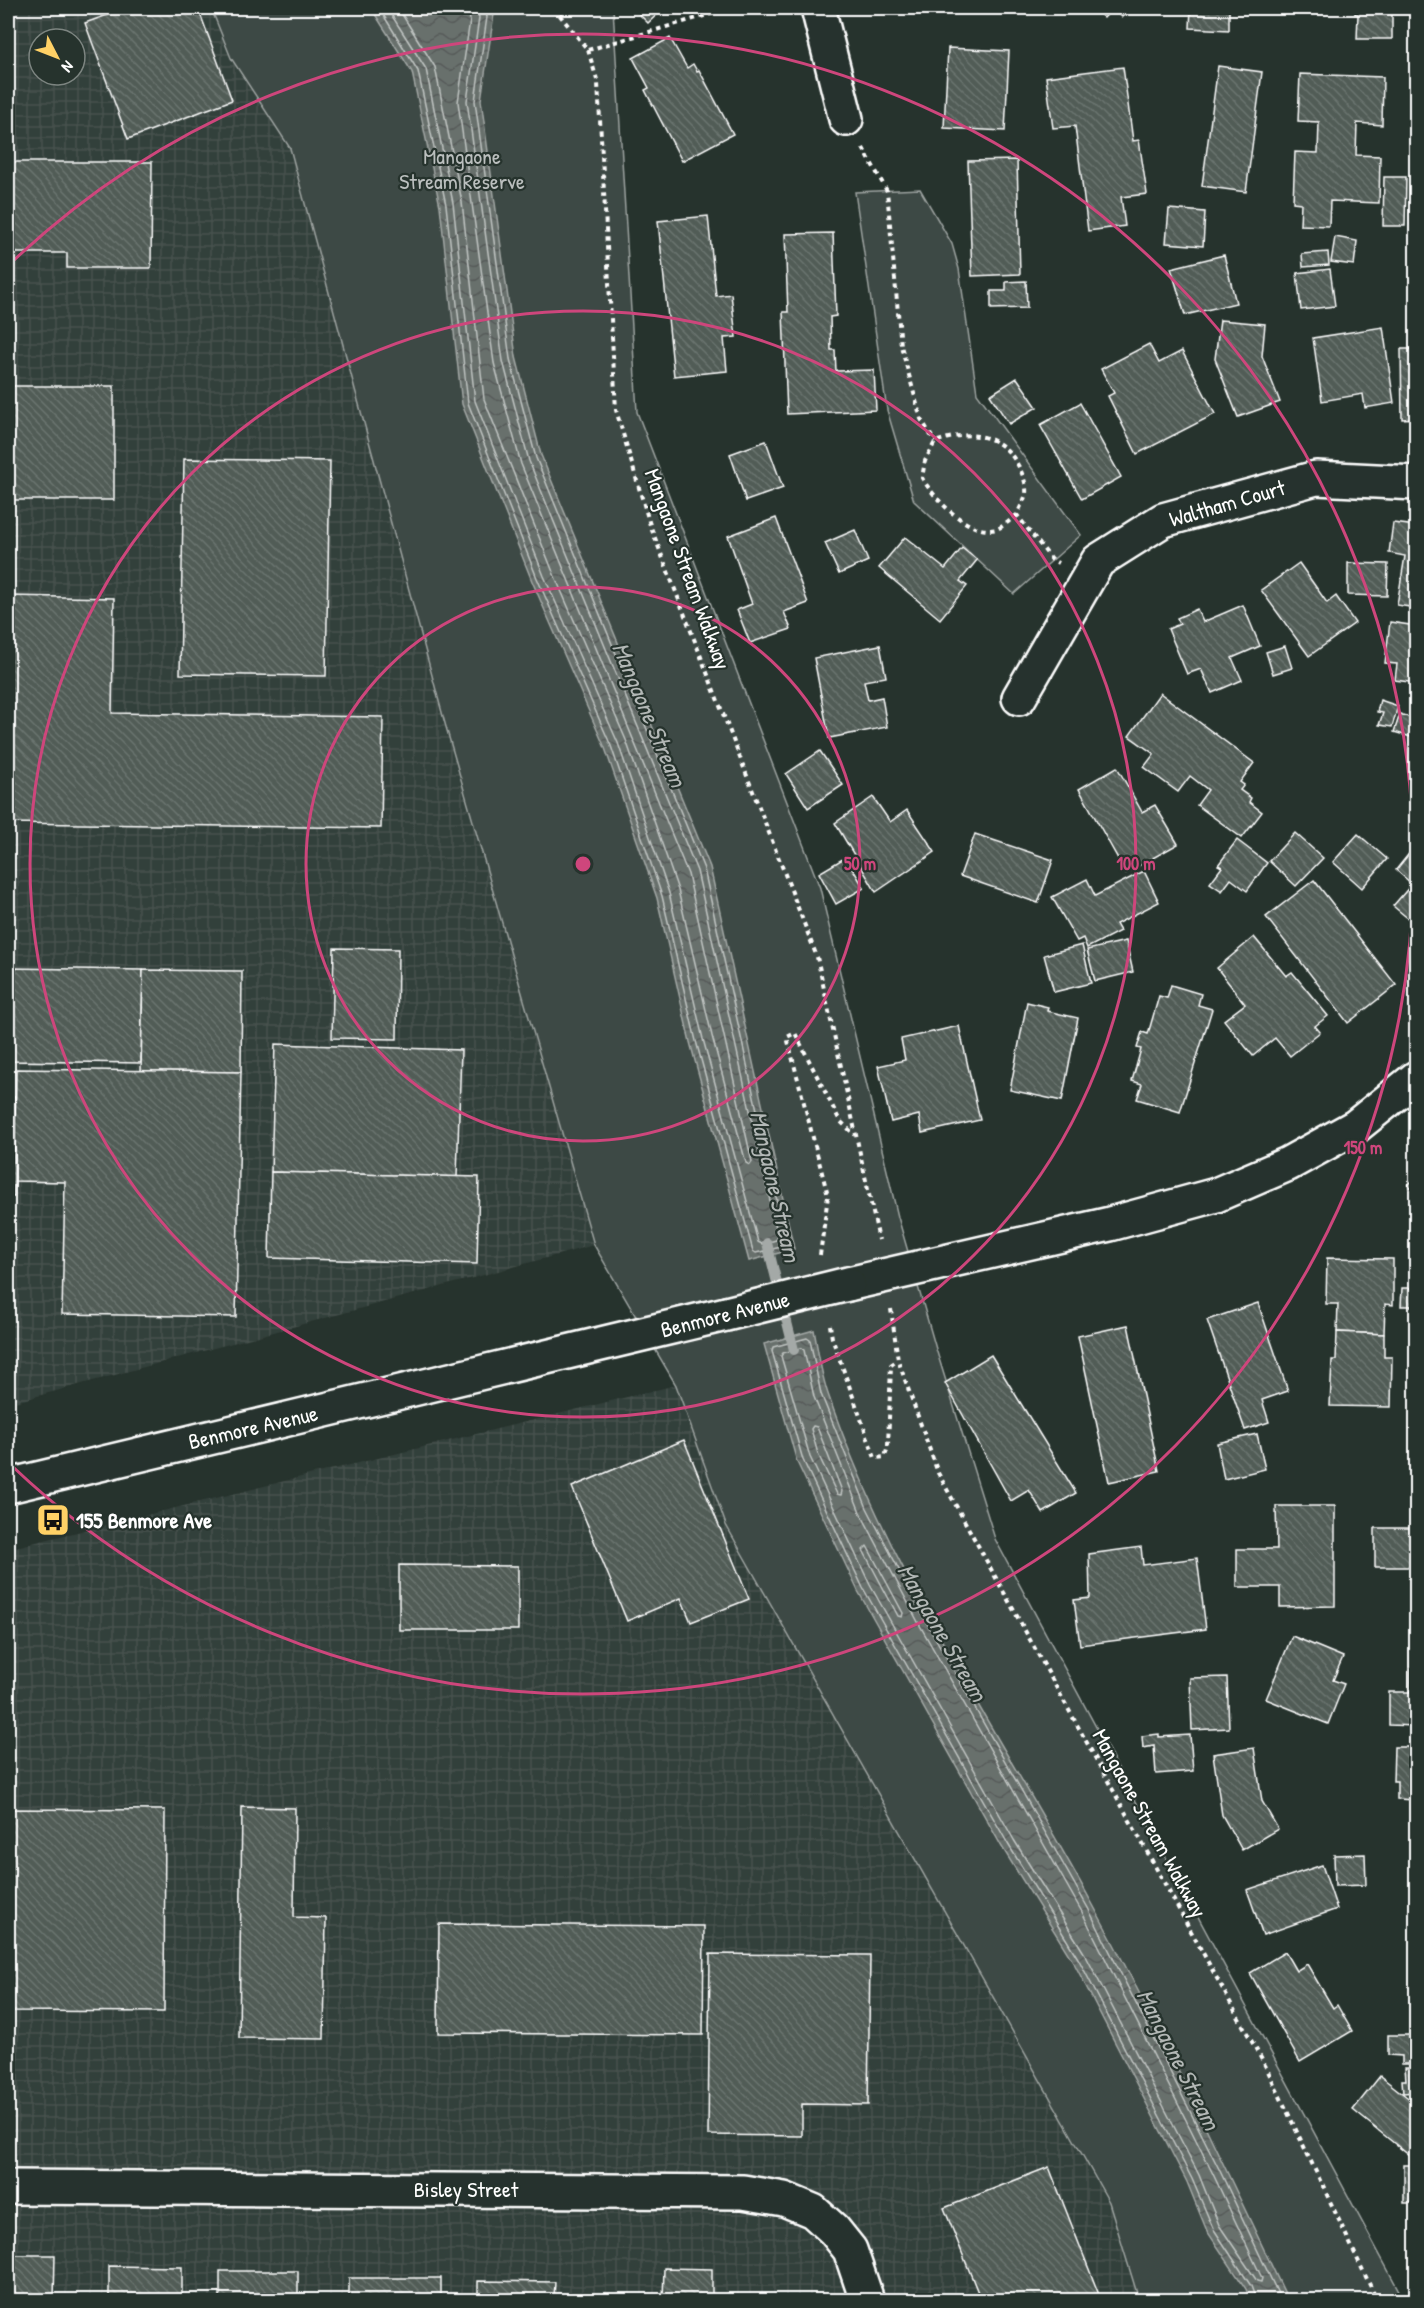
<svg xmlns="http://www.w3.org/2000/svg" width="1424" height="2308" viewBox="0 0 1424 2308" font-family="'Patrick Hand',sans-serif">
	<defs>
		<pattern id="industrial-grid" width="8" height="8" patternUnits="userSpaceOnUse" patternTransform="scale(1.5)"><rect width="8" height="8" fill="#333f3a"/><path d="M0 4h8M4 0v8" fill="none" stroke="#47524e"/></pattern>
		<pattern id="water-waves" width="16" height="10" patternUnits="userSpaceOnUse" patternTransform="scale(1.5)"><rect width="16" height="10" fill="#67706c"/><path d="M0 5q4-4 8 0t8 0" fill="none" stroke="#575a59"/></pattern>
		<pattern id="building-back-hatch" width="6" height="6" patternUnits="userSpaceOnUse" patternTransform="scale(1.5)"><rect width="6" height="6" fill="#515c57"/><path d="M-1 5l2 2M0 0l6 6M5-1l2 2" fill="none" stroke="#6b7470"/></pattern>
	</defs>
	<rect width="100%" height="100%" fill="#26332d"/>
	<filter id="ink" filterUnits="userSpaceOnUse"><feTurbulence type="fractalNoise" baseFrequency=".0167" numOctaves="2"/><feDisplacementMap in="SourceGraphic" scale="12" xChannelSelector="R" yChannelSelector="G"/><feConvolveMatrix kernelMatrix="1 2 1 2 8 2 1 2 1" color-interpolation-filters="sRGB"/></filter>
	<g filter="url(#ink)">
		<g fill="url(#industrial-grid)" fill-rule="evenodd">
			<path d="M8 8H211L231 58 290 147 444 720 594 1245 8 1404ZM39 39H75V75H39Z"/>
			<path d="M676 1385 726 1525 1109 2202 1139 2300H8V1549Z"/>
		</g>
		<g fill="#3e4944" stroke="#9ea4a2" stroke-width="1.5">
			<path d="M211 8H613L637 412 820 888 898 1217 936 1349 995 1539 1404 2300H1139L1109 2202 726 1525 676 1385 594 1245 444 720 290 148 231 58Z"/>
			<path d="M920 189 952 244 959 269 977 393 1081 535 1014 594 914 501 887 410 855 192Z"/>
		</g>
		<g fill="url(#water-waves)" stroke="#a4a9a7" stroke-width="1.5">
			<path d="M371 8H489L494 14 481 100 516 357 541 455 710 867 794 1249 749 1261 690 1042 657 898 605 748 532 581 462 404 440 206 412 72Z"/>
			<path d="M814 1330C818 1351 821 1374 828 1394 890 1575 1002 1738 1093 1905 1163 2034 1225 2168 1288 2300H1250L1246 2289 1207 2231 1187 2182 1074 1963 1002 1847 858 1591 797 1462 764 1344Z"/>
		</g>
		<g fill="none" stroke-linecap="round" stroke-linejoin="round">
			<g stroke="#c2c6c4" stroke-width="1.5">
				<path d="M379 8 418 71 446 205 468 403 537 578 611 746 662 896 696 1041 753 1251 756 1253 785 1246 786 1242 704 869 536 458 510 359 475 101 487 17 484 8"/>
				<path d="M387 8 426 69 453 203 475 401 544 576 618 743 669 893 703 1039 758 1242 762 1244 776 1240 778 1237 697 871 529 461 503 361 467 101 479 18 477 8"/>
				<path d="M398 8 435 67 462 202 484 399 553 572 626 740 678 890 712 1036 746 1163 750 1165 752 1162 688 874 521 464 494 363 458 102 470 20 468 8"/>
				<path d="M801 1348 804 1350 814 1397 860 1512 918 1622 1082 1912 1213 2174 1262 2278 1261 2282 1257 2281 1219 2225 1199 2175 1086 1956 1014 1840 870 1585 810 1457 781 1356 783 1353Z"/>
				<path d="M813 1426 817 1427 842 1491 841 1495 837 1494 818 1454 811 1429Z"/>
				<path d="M867 1546 903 1613 902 1617 898 1616 863 1550Z"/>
				<path d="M1256 2300 1251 2286 1213 2228 1192 2179 1079 1960 1008 1844 863 1588 803 1460 772 1351 773 1347 807 1338 810 1340 821 1394 867 1508 924 1618 1088 1908 1220 2171 1281 2300"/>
			</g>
			<path stroke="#a4a9a7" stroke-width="10" d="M767 1243 794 1350"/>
		</g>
		<g fill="url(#building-back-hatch)" stroke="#fff" stroke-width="1.5">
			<path d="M127 8H198L232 100 128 139 85 23Z"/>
			<path d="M633 8H664L648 23Z"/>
			<path d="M1093 8H1131L1122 17 1113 8 1104 18Z"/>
			<path d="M1191 8H1229V30L1190 28Z"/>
			<path d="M1355 8H1392V39H1357L1358 14H1355Z"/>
			<path d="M670 38 687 68 693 64 697 71 699 70 733 134 682 161 645 90 649 88 633 58Z"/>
			<path d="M948 48 1009 51 1005 131 944 128Z"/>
			<path d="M1218 66 1262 72 1246 192 1202 186Z"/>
			<path d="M1123 67 1133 141 1139 140 1147 194 1121 197 1125 226 1088 231 1075 126 1053 128 1046 77Z"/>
			<path d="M1300 74 1383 77 1382 125 1357 123 1356 155 1380 156 1379 203 1330 201 1329 226 1300 225 1301 203 1293 202 1295 152 1318 153 1319 122 1298 121Z"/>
			<path d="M1017 160 1020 274 972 276 968 161Z"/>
			<path d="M8 162H152L151 268H67V253H8Z"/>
			<path d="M1384 177H1406L1405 226H1383Z"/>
			<path d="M1412 188H1416V225H1411Z"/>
			<path d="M1169 209 1205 212 1203 246 1166 243Z"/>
			<path d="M708 216 716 296 731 294 736 337 724 338 727 371 674 376 658 221Z"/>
			<path d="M833 233 836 316 830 317 831 350H835L836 371 874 370 876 410 787 414 783 312H788L785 234Z"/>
			<path d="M1335 237 1357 241 1354 265 1331 262Z"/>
			<path d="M1328 252 1329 265 1303 267 1302 254Z"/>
			<path d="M1224 255 1236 303 1185 315 1171 268Z"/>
			<path d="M1330 269 1335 306 1301 310 1297 273Z"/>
			<path d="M1026 281 1027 308 991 309V291H1006V282Z"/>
			<path d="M1220 320 1265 324 1262 356 1280 402 1238 417 1215 359Z"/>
			<path d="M1383 327 1394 403 1365 408 1363 394 1322 401 1313 338Z"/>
			<path d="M1149 344 1159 363 1182 351 1215 414 1137 454 1108 396 1114 393 1101 369Z"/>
			<path d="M1401 349H1416V418L1402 419Z"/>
			<path d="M1017 378 1037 407 1009 424 990 395Z"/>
			<rect x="12" y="386" width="102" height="114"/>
			<path d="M1080 403 1121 477 1082 499 1040 425Z"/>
			<path d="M766 441 783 488 746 501 730 454Z"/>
			<path d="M184 459 330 461 326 676 180 674Z"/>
			<path d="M776 518 808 603 784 612 791 629 750 643 737 610 752 604 728 536Z"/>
			<path d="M1393 523 1416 526 1412 548 1416 549V608L1397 605 1405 556 1389 553Z"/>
			<path d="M855 530 868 561 839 574 825 543Z"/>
			<path d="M905 537 945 569 962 548 977 560 960 581 967 586 940 619 879 568Z"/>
			<path d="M1299 563 1327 603 1336 596 1355 623 1309 656 1261 590Z"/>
			<path d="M1348 563 1388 564 1387 596 1348 595Z"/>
			<path d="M10 596 114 598 112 713 383 717 381 828 8 823Z"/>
			<path d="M1243 605 1260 646 1232 658 1242 680 1212 693 1201 669 1187 674 1168 629 1180 624 1177 618 1197 609 1203 622Z"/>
			<path d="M1390 622 1416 626V683L1395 680 1397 664 1385 663Z"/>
			<path d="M880 645 886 677 864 681 868 700 882 697 887 727 829 738 814 658Z"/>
			<path d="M1285 646 1292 668 1273 674 1266 652Z"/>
			<path d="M1160 693 1254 763 1240 782 1244 785 1240 790 1251 798 1249 802 1262 812 1242 838 1197 805 1208 790 1190 776 1178 792 1144 767 1154 754 1129 736Z"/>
			<path d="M1380 700 1398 706 1392 727 1379 725 1383 713 1377 712Z"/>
			<path d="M1400 714 1416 720 1411 737 1394 732Z"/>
			<path d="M820 751 843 785 808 808 786 774Z"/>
			<path d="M1117 767 1142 812 1155 805 1178 844 1126 873 1079 789Z"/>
			<path d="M873 797 890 822 907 810 935 852 876 892 835 823Z"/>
			<path d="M1295 833 1323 858 1296 886 1269 861Z"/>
			<path d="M975 834 1053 860 1038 903 960 876Z"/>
			<path d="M1358 834 1387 859 1362 888 1333 862Z"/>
			<path d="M1237 840 1267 863 1247 891 1231 879 1222 891 1210 883 1222 867 1218 865Z"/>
			<path d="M1416 845V925L1393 906 1412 884 1396 870Z"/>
			<path d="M846 857 864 888 836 904 819 873Z"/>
			<path d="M1144 871 1159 902 1116 924 1120 931 1087 948 1083 938 1077 941 1052 897 1087 879 1095 896Z"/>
			<path d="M1314 880 1396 985 1348 1023 1266 917Z"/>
			<path d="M1254 937 1286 976 1292 972 1328 1016 1315 1026 1320 1032 1290 1056 1275 1038 1253 1056 1224 1020 1245 1004 1217 968Z"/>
			<path d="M1126 941 1133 972 1095 981 1087 950Z"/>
			<path d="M1082 945 1091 983 1054 992 1044 955Z"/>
			<path d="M334 948 398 949 397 1039 332 1038Z"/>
			<path d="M8 968 143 970 141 1063 8 1061Z"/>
			<path d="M143 970 242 971 241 1072 141 1071Z"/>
			<path d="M1171 985 1201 994 1198 1005 1212 1009 1180 1112 1137 1099 1142 1084 1132 1081 1141 1049 1137 1048 1142 1032 1148 1034 1159 996 1167 998Z"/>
			<path d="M1027 1002 1048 1007 1047 1011 1078 1018 1062 1101 1010 1090Z"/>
			<path d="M959 1026 980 1120 922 1133 919 1115 891 1122 878 1066 905 1060 901 1039Z"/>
			<path d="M275 1044 461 1050 457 1177 271 1172Z"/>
			<path d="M16 1069 241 1072 236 1317 62 1314 65 1182 14 1181Z"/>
			<path d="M8 1097H15L14 1197H8Z"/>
			<path d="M271 1172 479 1177 477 1264 269 1258Z"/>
			<path d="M1416 1177V1194L1408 1185Z"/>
			<path d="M1416 1232V1306H1401L1402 1288H1414Z"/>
			<path d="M8 1236H11L9 1344H8Z"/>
			<path d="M1327 1258 1393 1259V1305L1385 1304 1384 1334 1337 1332 1338 1304H1326Z"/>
			<path d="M1258 1303 1288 1391 1262 1400 1269 1422 1245 1430 1207 1320Z"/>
			<path d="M1128 1325 1159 1471 1109 1482 1078 1336Z"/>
			<path d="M1337 1332 1384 1334V1357H1392L1391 1407 1330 1406 1332 1360H1336Z"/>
			<path d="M991 1355 1076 1493 1043 1513 1029 1490 1011 1501 945 1383Z"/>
			<path d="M1257 1434 1265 1469 1224 1479 1217 1443Z"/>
			<path d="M684 1440 749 1599 691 1622 681 1598 627 1621 572 1487Z"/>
			<path d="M1276 1506H1335V1606L1280 1607V1587H1237V1549H1277Z"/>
			<rect x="1375" y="1528" width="35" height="39"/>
			<path d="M1141 1547 1143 1565 1197 1558 1206 1629 1080 1645 1074 1600 1090 1598 1089 1554Z"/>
			<path d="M399 1565 518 1566V1630H399Z"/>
			<path d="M1292 1636 1343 1657 1333 1680 1344 1684 1328 1724 1266 1699Z"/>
			<path d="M1411 1649H1416V1726L1389 1725V1692H1410Z"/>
			<path d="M1227 1677 1229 1728 1192 1730 1190 1678Z"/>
			<path d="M1159 1734V1737L1190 1735 1193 1771 1156 1774 1154 1746 1143 1748 1142 1736Z"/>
			<path d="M1394 1747H1416V1800L1397 1799V1781H1393Z"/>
			<path d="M1254 1748 1262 1801 1278 1829 1242 1850 1222 1815 1213 1754Z"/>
			<path d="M242 1807 295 1808 294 1917 326 1918 324 2039 239 2038Z"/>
			<path d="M8 1809 165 1810 164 2012 8 2011Z"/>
			<path d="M1365 1854 1366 1885 1335 1886 1334 1855Z"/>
			<path d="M1322 1865 1337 1909 1263 1935 1247 1890Z"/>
			<path d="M439 1924 704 1926 703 2035 438 2033Z"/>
			<path d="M1285 1952 1296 1971 1307 1964 1333 2008 1337 2005 1352 2031 1300 2062 1250 1973Z"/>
			<path d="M710 1954 870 1955 868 2105 802 2104V2136L708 2135Z"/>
			<path d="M1388 2035H1416V2064H1402V2056L1388 2055Z"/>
			<path d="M1405 2068H1416V2092L1403 2093 1402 2080H1406Z"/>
			<path d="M1380 2076 1416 2104V2156H1410L1353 2110Z"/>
			<rect x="1404" y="2165" width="12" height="38"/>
			<path d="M1049 2167 1101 2300H981L944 2208Z"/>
			<path d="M8 2255H55L54 2300H8Z"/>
			<path d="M109 2266 182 2267V2300H109Z"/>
			<path d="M664 2268 712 2269V2300H663Z"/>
			<rect x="220" y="2271" width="78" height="29"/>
			<rect x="349" y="2278" width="92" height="22"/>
			<path d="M478 2281 555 2282 554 2300H478Z"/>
			<path d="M554 2294 629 2296V2300H554Z"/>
		</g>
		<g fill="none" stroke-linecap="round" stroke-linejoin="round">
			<g stroke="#fff" stroke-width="38">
				<g id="minor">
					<path d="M818 8 846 119"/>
					<path d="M1019 698 1098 561 1163 520 1316 478 1416 483"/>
					<path d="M848 1284 1110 1224 1216 1195 1288 1164 1355 1127 1416 1078"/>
					<path d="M8 1486 726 1314"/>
					<path d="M8 2187 743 2192 784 2199 813 2211 834 2230 850 2250 867 2300"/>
				</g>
			</g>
			<g stroke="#fff" stroke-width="4" stroke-dasharray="4.5 4.5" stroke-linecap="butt">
				<path d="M554 8 588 50 598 83 616 410 650 525 817 957 879 1240"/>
				<path d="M588 50 731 8"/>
				<path d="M863 148 887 191 901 346 921 419 935 442"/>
				<path d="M1017 515C1011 519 1003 527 997 529 969 537 934 498 922 478L925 461 935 442C969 430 1001 432 1019 467 1023 475 1027 485 1026 494 1024 501 1019 509 1017 515L1052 560 1058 563"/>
				<path d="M820 1255 828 1196 787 1037 795 1033 840 1121 855 1135"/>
				<path d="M891 1309 898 1360 938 1473 1267 2069 1377 2300"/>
				<path d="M830 1325 832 1338 875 1458 885 1457 888 1446 891 1365 898 1360"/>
			</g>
			<use href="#minor" stroke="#26332d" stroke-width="33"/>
			<g stroke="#fff" stroke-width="38" stroke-linecap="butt">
				<path id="minor-bridge" d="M726 1314 848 1284"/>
			</g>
			<use href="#minor-bridge" stroke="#26332d" stroke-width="33"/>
		</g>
	</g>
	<g fill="none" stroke="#ce467c" stroke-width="3">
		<circle cx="583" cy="864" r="277"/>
		<circle cx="583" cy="864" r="553"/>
		<path d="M12 262A830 830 0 1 1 12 1466"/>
	</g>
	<defs>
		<g id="bus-square" transform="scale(1.725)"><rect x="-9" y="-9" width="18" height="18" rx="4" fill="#ffd166" stroke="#26332d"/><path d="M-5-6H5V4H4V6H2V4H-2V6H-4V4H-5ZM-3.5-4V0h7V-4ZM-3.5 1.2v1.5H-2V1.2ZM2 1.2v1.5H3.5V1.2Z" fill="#111"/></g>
	</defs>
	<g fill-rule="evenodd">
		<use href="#bus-square" x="53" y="1520"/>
	</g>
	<g text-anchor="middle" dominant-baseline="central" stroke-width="4.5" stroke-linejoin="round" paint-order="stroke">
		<g font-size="22" fill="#bbbfbe" stroke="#26332d">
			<text x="462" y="156">Mangaone<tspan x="462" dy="25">Stream Reserve</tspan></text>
		</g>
		<g font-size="22" fill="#fff" stroke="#26332d">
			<text transform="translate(1227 503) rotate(-16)">Waltham Court</text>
			<text transform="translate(688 569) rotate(70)">Mangaone Stream Walkway</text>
			<text transform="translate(725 1314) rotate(-14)">Benmore Avenue</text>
			<text transform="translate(253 1427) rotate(-13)">Benmore Avenue</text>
			<text transform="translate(1150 1823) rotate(61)">Mangaone Stream Walkway</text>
			<text x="466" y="2189">Bisley Street</text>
		</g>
		<g font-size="22" font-weight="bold" fill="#fff" stroke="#26332d" text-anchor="start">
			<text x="76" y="1520">155 Benmore Ave</text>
		</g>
		<g font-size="24" font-style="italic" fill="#b3b8b6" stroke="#26332d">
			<text transform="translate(650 714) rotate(67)">Mangaone Stream</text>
			<text transform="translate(776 1186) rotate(77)">Mangaone Stream</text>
			<text transform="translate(943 1632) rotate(60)">Mangaone Stream</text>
			<text transform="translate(1179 2059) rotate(63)">Mangaone Stream</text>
		</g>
	</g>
	<circle cx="583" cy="864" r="9" fill="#ce467c" stroke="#26332d" stroke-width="3"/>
	<g font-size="18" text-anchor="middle" font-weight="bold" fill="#ce467c" stroke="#26332d" stroke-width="4.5" stroke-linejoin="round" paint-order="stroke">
		<text x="860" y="870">50 m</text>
		<text x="1136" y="870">100 m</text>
		<text x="1363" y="1154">150 m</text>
	</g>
	<rect width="1424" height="2308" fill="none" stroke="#26332d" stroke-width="30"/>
	<rect x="15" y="15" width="1394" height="2278" fill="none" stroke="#fff" stroke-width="2" filter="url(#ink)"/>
	<g transform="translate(57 57) rotate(132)"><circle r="28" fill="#26332d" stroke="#7d8581" stroke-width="1.5"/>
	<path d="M0-4.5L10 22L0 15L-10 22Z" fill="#ffd166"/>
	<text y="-9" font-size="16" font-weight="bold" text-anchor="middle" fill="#ffffff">N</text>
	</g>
</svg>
